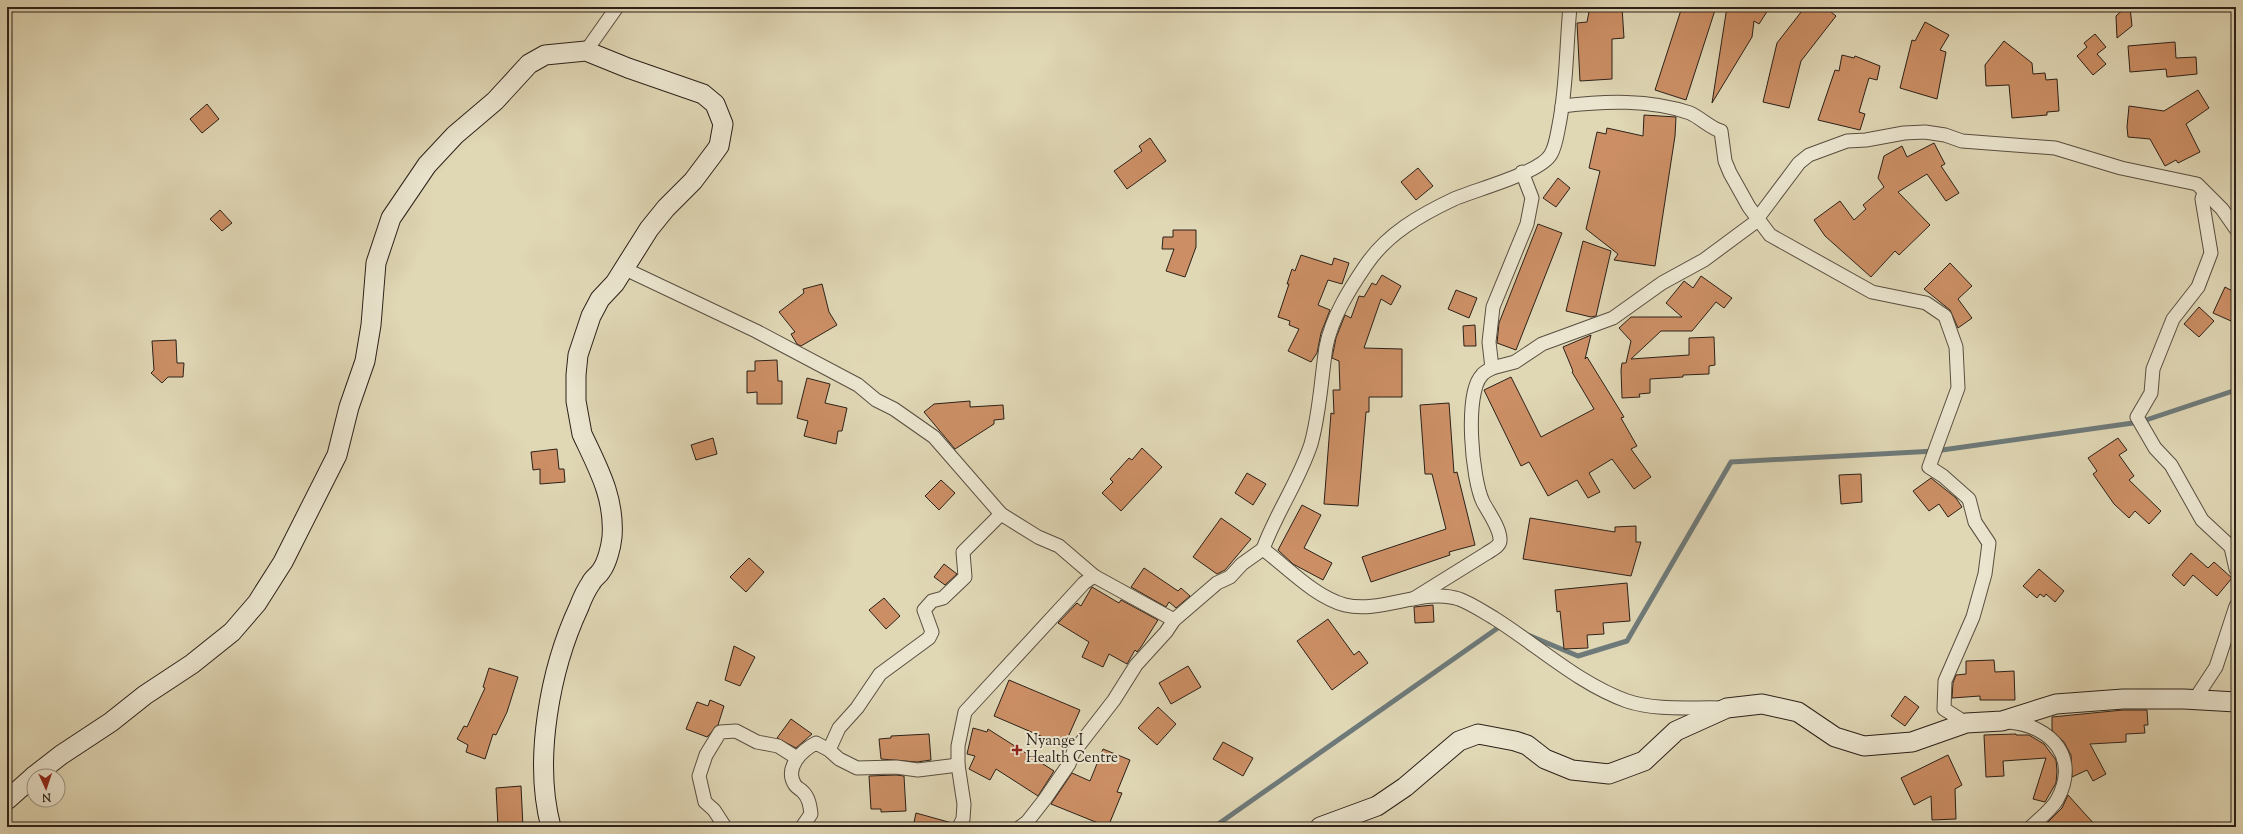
<svg xmlns="http://www.w3.org/2000/svg" width="2243" height="834" viewBox="0 0 2243 834" font-family="'Sorts Mill Goudy',serif">
	<rect width="100%" height="100%" fill="#e0d7b5"/>
	<filter id="stains"><feTurbulence type="fractalNoise" baseFrequency=".005" numOctaves="4"/><feColorMatrix values="0 0 0 0 .2 0 0 0 0 .09 0 0 0 0 .02 0 0 0 .5 -.17"/></filter>
	<radialGradient id="worn" r=".72"><stop offset=".6" stop-color="#630" stop-opacity="0"/><stop offset="1" stop-color="#630" stop-opacity=".3"/></radialGradient>
	<g fill="none" stroke-linecap="round" stroke-linejoin="round">
		<g stroke="#6e7a7a" stroke-width="5">
			<path d="M1528 635 1578 656 1627 641 1731 462 1935 451 2140 422 2236 390"/>
			<path d="M1214 827 1502 625"/>
		</g>
	</g>
	<g fill="#cc8f65" stroke="#2c2119">
		<path d="M1590 7H1622L1624 38 1612 39V79L1580 81 1577 23 1587 22Z"/>
		<path d="M1682 7H1716L1686 100 1655 90Z"/>
		<path d="M1727 7H1770L1759 24 1754 21 1752 37 1712 103Z"/>
		<path d="M1805 7H1825L1836 16 1801 61 1789 108 1763 102 1777 43Z"/>
		<path d="M2126 7H2130L2132 26 2117 38 2116 16Z"/>
		<path d="M1925 22 1949 35 1940 50 1946 52 1937 99 1900 88 1912 40 1915 41Z"/>
		<path d="M2095 34 2106 47 2097 54 2106 64 2093 75 2077 56 2087 47 2084 43Z"/>
		<path d="M2004 41 2032 63 2033 74 2045 73 2046 80 2057 79 2059 111 2047 112V115L2012 118 2009 85 1986 86 1985 65Z"/>
		<path d="M2175 42 2176 58 2196 57 2197 74 2167 77 2166 69 2130 72 2128 46Z"/>
		<path d="M1842 55 1854 58 1855 56 1880 66 1877 80 1869 78 1859 112 1865 114 1860 130 1818 120 1835 70 1839 71Z"/>
		<path d="M2198 90 2209 108 2186 124 2200 152 2178 163 2176 160 2165 166 2150 139 2128 137 2127 127 2129 106 2164 111Z"/>
		<path d="M207 104 219 119 202 133 190 119Z"/>
		<path d="M1644 115 1676 117 1675 136 1655 266 1614 260 1618 254 1586 229 1600 171 1589 168 1597 132 1606 134 1607 128 1643 136Z"/>
		<path d="M1150 138 1166 161 1127 189 1114 171 1142 151 1139 146Z"/>
		<path d="M1934 143 1945 164 1941 166 1959 193 1946 201 1927 174 1898 192 1930 225 1899 255 1895 251 1871 277 1825 236 1814 220 1840 201 1854 220 1866 209 1863 205 1884 187 1878 178 1884 156 1902 146 1907 157Z"/>
		<path d="M1418 168 1433 186 1416 200 1401 182Z"/>
		<path d="M1558 178 1570 188 1556 207 1543 198Z"/>
		<path d="M220 210 232 223 222 231 210 219Z"/>
		<path d="M1538 224 1562 233 1516 350 1497 343 1499 323Z"/>
		<path d="M1173 230H1196V247L1185 277 1166 271 1174 249H1162L1163 237H1173Z"/>
		<path d="M1583 241 1611 251 1596 316 1591 317 1566 311Z"/>
		<path d="M1301 255 1332 265 1334 258 1349 263 1342 284 1328 280 1318 305 1330 310 1321 333 1317 353 1311 362 1288 351 1299 329 1289 325 1290 321 1278 317 1289 284H1287L1292 269 1295 271Z"/>
		<path d="M1950 263 1972 286 1958 299 1972 318 1958 328 1950 310 1924 289Z"/>
		<path d="M1382 275 1401 286 1391 305 1381 299 1364 348 1402 349V397H1369V412H1366L1358 506 1324 504 1331 413 1334 414 1333 390H1340L1339 361 1332 358 1336 338 1345 315 1351 318 1359 296 1364 297 1372 283 1376 285Z"/>
		<path d="M1701 276 1732 298 1724 308 1716 302 1692 331H1661L1631 359 1689 355V338L1714 337 1715 365 1709 366V374L1683 375V377L1650 379V393L1639 394 1640 397 1622 398 1621 370 1622 363H1626L1631 341 1619 328 1631 317H1682L1666 303 1684 281 1693 288Z"/>
		<path d="M822 284 829 312 837 325 801 346 797 344 791 334 795 332 779 312 804 293 803 289Z"/>
		<path d="M2225 287 2236 293V309L2231 321 2213 313Z"/>
		<path d="M1456 290 1477 298 1469 318 1448 309Z"/>
		<path d="M2199 307 2214 321 2199 337 2184 324Z"/>
		<path d="M1475 325 1476 346H1464L1463 326Z"/>
		<path d="M1591 335 1585 359 1587 357 1624 417 1621 418 1637 446 1631 449 1651 477 1634 489 1612 459 1589 473 1600 492 1588 498 1577 480 1548 496 1529 462 1521 466 1484 390 1511 377 1541 437 1594 409 1572 372 1573 371 1563 347Z"/>
		<path d="M176 340 177 363H184L183 377H168L162 383 151 373 154 370 152 341Z"/>
		<path d="M777 360 778 381H782V404H757V392L747 393V371H755V361Z"/>
		<path d="M807 378 830 384 825 403 847 408 842 431H838L836 444 804 436 808 421 797 418Z"/>
		<path d="M970 401V407L1003 405 1004 419 994 420V424L955 449 924 412 934 404Z"/>
		<path d="M1449 403 1454 473 1457 472 1475 545 1449 552 1450 555 1371 582 1362 557 1446 529 1432 474H1425L1420 405Z"/>
		<path d="M713 438 717 454 696 460 691 445Z"/>
		<path d="M2118 438 2127 450 2119 455 2134 476 2129 480 2161 511 2149 524 2135 511 2129 518 2114 504 2093 474 2097 471 2088 458Z"/>
		<path d="M1142 448 1162 467 1121 511 1102 493 1113 482 1110 479 1129 458 1132 460Z"/>
		<path d="M557 449 559 469H564L565 482 540 484V469L533 470 531 452Z"/>
		<path d="M1247 473 1266 484 1253 505 1235 493Z"/>
		<path d="M1861 474 1862 502 1841 504 1839 475Z"/>
		<path d="M1931 478 1956 498 1962 507 1948 517 1939 504 1929 511 1913 491Z"/>
		<path d="M941 480 955 493 939 510 925 496Z"/>
		<path d="M1302 505 1321 515 1304 548 1332 563 1323 580 1293 564 1278 550Z"/>
		<path d="M1221 518 1251 539 1225 570 1217 574 1193 557Z"/>
		<path d="M1530 518 1615 532V527L1636 526V542H1641L1631 576 1523 559Z"/>
		<path d="M2191 553 2208 568 2214 562 2232 578 2217 596 2193 575 2184 586 2172 575Z"/>
		<path d="M749 558 764 572 746 592 730 577Z"/>
		<path d="M944 564 957 574 945 585 934 577Z"/>
		<path d="M1144 568 1178 591 1181 588 1190 596 1176 608 1169 602 1166 607 1131 587Z"/>
		<path d="M2039 569 2064 591 2055 602 2046 594 2044 597 2040 594 2037 598 2023 586Z"/>
		<path d="M1627 583 1630 621 1603 623 1604 634 1587 635 1588 648 1564 649 1560 611 1557 612 1555 590Z"/>
		<path d="M1092 587 1119 603 1121 600 1158 620 1141 647 1137 652 1135 650 1127 664 1109 654 1103 667 1082 657 1089 642 1058 623 1077 603 1081 606Z"/>
		<path d="M884 598 900 616 886 629 869 610Z"/>
		<path d="M1433 605 1434 622 1415 623 1414 607Z"/>
		<path d="M1328 619 1354 655 1359 651 1368 663 1332 690 1297 641Z"/>
		<path d="M734 646 755 657 740 686 725 680Z"/>
		<path d="M1994 660 1995 672 2014 671 2015 700H1980V696L1952 698 1953 683 1956 675 1966 674V661Z"/>
		<path d="M1188 666 1201 687 1171 704 1159 683Z"/>
		<path d="M489 668 518 677 507 712 496 735 493 734 485 759 466 752 468 745 457 739 464 726 467 727 485 688 483 687Z"/>
		<path d="M1009 680 1080 710 1064 746 994 716Z"/>
		<path d="M1905 696 1919 707 1905 726 1891 716Z"/>
		<path d="M710 700 724 706 718 725 707 737 686 729 697 702 708 706Z"/>
		<path d="M1158 707 1176 724 1157 745 1138 728Z"/>
		<path d="M2123 710H2147L2148 725H2144L2145 733 2126 734V742L2090 744 2106 774 2093 781 2087 770 2072 777 2071 755 2064 742 2052 730V717Z"/>
		<path d="M791 719 812 734 796 748 777 738Z"/>
		<path d="M973 728 987 732 988 729 1054 771 1038 796 996 769 990 780 969 769 975 756 967 754Z"/>
		<path d="M929 734 931 760 917 762 881 759 879 739 891 738V736Z"/>
		<path d="M2016 734V735H2029L2044 744 2056 760 2057 771 2056 783 2045 802 2033 799 2046 758 2003 761 2004 776 1986 777 1984 735Z"/>
		<path d="M1223 742 1253 758 1243 776 1213 759Z"/>
		<path d="M1103 749 1130 760 1117 792 1122 793 1108 827 1051 804 1072 773 1090 781Z"/>
		<path d="M1948 755 1962 785 1955 789 1956 819 1932 820 1931 796 1914 805 1901 778Z"/>
		<path d="M896 775 904 776 906 811 881 812V809H871L869 776Z"/>
		<path d="M521 786 523 827H498L496 788Z"/>
		<path d="M2068 795 2086 815 2097 827H2043L2062 808Z"/>
		<path d="M916 813 952 823 951 827H913Z"/>
	</g>
	<g fill="none" stroke-linecap="round" stroke-linejoin="round">
		<g stroke="#594e40" stroke-width="15">
			<g id="minor">
				<path d="M1570 7C1566 47 1567 86 1559 125 1557 135 1556 145 1551 154 1541 173 1474 190 1454 199 1420 215 1387 234 1366 265 1349 290 1332 317 1326 347 1321 380 1320 412 1311 444 1299 481 1276 513 1263 549 1288 568 1315 597 1345 605 1381 614 1424 587 1459 599 1472 604 1482 611 1494 618 1537 645 1579 684 1627 701 1657 711 1692 707 1723 708"/>
				<path d="M586 51 617 7"/>
				<path d="M1562 106C1604 101 1649 99 1690 113 1701 118 1710 128 1721 131L1725 161 1730 173 1749 207 1770 235 1872 292 1926 303 1945 316 1956 347 1958 388 1929 467 1943 476 1969 499 1975 522 1989 543 1985 574 1973 617 1945 681 1944 709 1966 723"/>
				<path d="M2204 192 2202 199 2211 253 2198 287 2173 319 2153 369 2151 393 2137 417 2155 448 2171 465 2202 520 2231 547 2236 569"/>
				<path d="M623 268 756 331 858 385 876 400 894 409 934 437 1001 514 1038 537 1059 546 1094 576 1174 620"/>
				<path d="M1492 368 1515 362 1542 344 1613 318 1662 283 1704 260 1754 223 1799 163 1809 155 1847 141 1866 140 1904 133 1925 132 1945 135 1962 141 2055 148 2121 168 2197 184 2222 209 2236 229"/>
				<path d="M1413 599 1487 553C1491 550 1499 547 1500 541 1501 529 1488 512 1483 502 1472 480 1464 393 1482 375 1484 372 1489 370 1492 368L1489 342 1493 307 1527 224 1532 198 1522 172"/>
				<path d="M2195 699 2216 667 2236 606"/>
				<path d="M2009 722C2052 726 2080 758 2057 800 2051 810 2039 819 2031 827"/>
				<path d="M829 750 839 728 857 708 880 674 929 638 932 632 924 610 932 601 943 598 965 577 963 552 1001 514"/>
				<path d="M725 827 714 810 705 802 699 776 706 755 720 732 736 731 757 742 778 746 797 758"/>
				<path d="M802 827 811 814C810 806 809 797 802 791 800 789 797 788 795 785 784 768 801 751 816 743L829 750 839 759 857 768 896 767 918 770 958 765"/>
				<path d="M959 827 963 819 964 804 958 765V746L965 712 1084 583 1094 576"/>
				<path d="M1020 827 1027 822 1045 799 1069 764 1073 753 1114 700 1136 665 1166 632 1174 620 1217 583 1230 577 1242 564 1263 549"/>
			</g>
		</g>
		<g stroke="#2c2119" stroke-width="21">
			<g id="secondary">
				<path d="M34 776 61 755 111 722 145 695 192 664 232 632 257 603 283 562 337 455 349 407 365 361 371 325 376 263 391 218 427 165 455 135 495 101 529 64 545 55 586 51 628 68 703 94 715 104 723 124 719 146 714 153 693 181 666 208 649 229 615 283 600 299 591 316 578 355 576 375V401L582 434C598 468 615 498 612 537 611 547 607 563 601 571 598 576 593 578 591 583 586 590 582 599 579 607 550 669 533 760 551 827"/>
				<path d="M7 800 34 776"/>
				<path d="M1320 827 1377 806 1405 787 1459 741 1478 734 1515 741 1527 745 1545 759 1572 770 1609 774 1644 761 1676 731 1727 708 1762 704 1798 712 1835 737 1864 746 1912 742 1966 723 2002 721 2056 704 2123 699H2184L2236 702"/>
			</g>
		</g>
		<use href="#minor" stroke="#ebe5cf" stroke-width="13"/>
		<use href="#secondary" stroke="#ebe5cf" stroke-width="19"/>
	</g>
	<path fill="#8f2418" stroke="#ebe5cf" stroke-width="1.5" d="M1015 744h4v4h4v4h-4v4h-4v-4h-4v-4h4z"/>
	<g text-anchor="middle" dominant-baseline="central" stroke-width="4" stroke-linejoin="round" paint-order="stroke">
		<g font-size="15" fill="#2c2119" stroke="#ebe5cf" text-anchor="start">
			<text x="1026" y="741">Nyange I<tspan x="1026" dy="17">Health Centre</tspan></text>
		</g>
	</g>
	<rect width="2243" height="834" fill="none" stroke="#e0d7b5" stroke-width="24"/>
	<rect x="8" y="8" width="2227" height="818" fill="none" stroke="#2c2119" stroke-width="2"/>
	<rect x="12" y="12" width="2219" height="810" fill="none" stroke="#2c2119"/>
	<g transform="translate(46 788) rotate(177)"><circle r="19" fill="#ebe5cf" stroke="#9f9786"/>
	<path d="M0-3L7 15L0 10L-7 15Z" fill="#8f2418"/>
	<text y="-6" font-size="11" font-weight="bold" text-anchor="middle" fill="#2c2119">N</text>
	</g>
	<rect width="100%" height="100%" filter="url(#stains)"/>
	<rect width="100%" height="100%" fill="url(#worn)"/>
</svg>
